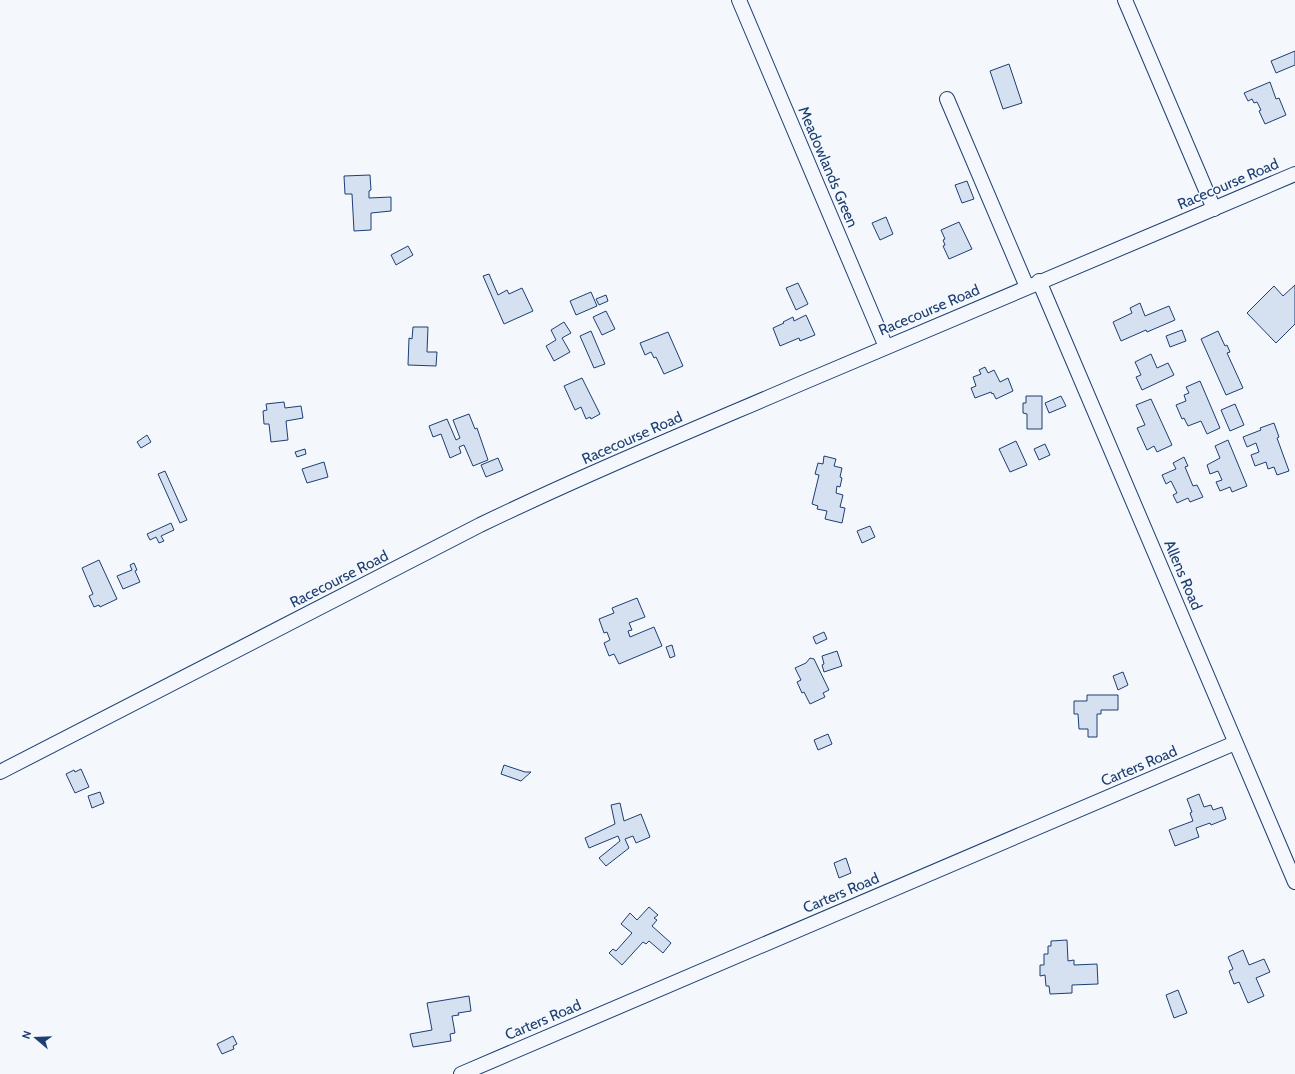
<svg xmlns="http://www.w3.org/2000/svg" width="1295" height="1074" viewBox="0 0 1295 1074" font-family="Cabin,sans-serif">
	<rect width="100%" height="100%" fill="#f4f7fb"/>
	<g fill="#d5e0f0" stroke="#1d3f73">
		<path d="M1295 51V65L1276 73 1271 61Z"/>
		<path d="M1009 64 1022 103 1003 109 990 71Z"/>
		<path d="M1270 82 1276 99 1279 98 1286 115 1265 124 1259 111 1261 110 1257 102 1254 103 1252 99 1248 101 1244 93Z"/>
		<path d="M370 175 371 190 369 191V198L391 197V211L371 213V230L354 231 352 194H345L344 176Z"/>
		<path d="M967 181 974 199 962 203 955 185Z"/>
		<path d="M886 217 893 234 880 240 872 223Z"/>
		<path d="M959 222 972 249 949 259 943 246 945 245 943 240 945 239 941 230Z"/>
		<path d="M408 246 413 255 396 265 391 255Z"/>
		<path d="M489 274 498 295 507 290 509 294 522 288 533 311 504 324 483 276Z"/>
		<path d="M798 283 808 304 796 310 786 288Z"/>
		<path d="M1295 285V324L1276 343 1247 313 1274 286 1283 296Z"/>
		<path d="M591 292 597 306 576 315 570 301Z"/>
		<path d="M606 295 608 301 599 305 596 299Z"/>
		<path d="M1140 303 1145 316 1169 306 1175 320 1147 332 1146 330 1121 341 1113 322 1132 313 1130 308Z"/>
		<path d="M606 311 615 329 602 335 593 317Z"/>
		<path d="M806 315 815 335 800 341 799 338 780 346 773 328 784 323 783 322 793 317 794 321Z"/>
		<path d="M564 322 571 333 562 338 570 352 554 361 546 346 556 340 551 330Z"/>
		<path d="M413 327H428L427 352H437L436 366 408 365 409 338 412 339Z"/>
		<path d="M1182 330 1186 341 1170 347 1166 336Z"/>
		<path d="M591 331 605 364 594 368 580 336Z"/>
		<path d="M1218 331 1225 346 1227 345 1230 352 1227 353 1243 388 1226 395 1201 339Z"/>
		<path d="M668 332 683 366 664 374 656 357 654 358 651 352 645 355 640 343Z"/>
		<path d="M1151 354 1157 368 1168 363 1174 375 1142 390 1136 377 1141 375 1135 362Z"/>
		<path d="M985 367 988 373 994 370 1000 382 1008 378 1013 391 996 399 993 393 992 394 991 392 975 398 971 388 976 386 973 377 981 374 979 370Z"/>
		<path d="M582 378 600 414 591 419 590 417 586 419 581 407 575 410 564 386Z"/>
		<path d="M1200 381 1220 428 1207 434 1201 421 1188 426 1184 418 1182 419 1176 405 1186 401 1184 395 1189 393 1186 387Z"/>
		<path d="M1026 396H1042V429H1027V414L1023 413V403H1026Z"/>
		<path d="M1061 396 1066 406 1049 413 1045 403Z"/>
		<path d="M1151 399 1172 445 1157 452 1154 446 1147 450 1137 428 1145 425 1136 405Z"/>
		<path d="M284 402 285 408 301 406 303 418 286 421 288 440 271 442 269 424H264L263 411 267 410 266 404Z"/>
		<path d="M1235 404 1244 425 1230 431 1221 410Z"/>
		<path d="M469 414 475 429 477 428 488 460 473 466 464 445 459 447 461 453 450 458 441 434 433 437 429 426 447 419 456 440 460 438 453 420Z"/>
		<path d="M1274 423 1279 437 1277 438 1289 471 1277 475 1274 467 1268 469 1266 462 1255 466 1251 455 1259 452 1256 443 1247 447 1243 437 1261 430 1260 428Z"/>
		<path d="M147 435 151 442 141 448 137 442Z"/>
		<path d="M1228 440 1247 486 1232 492 1230 487 1220 491 1216 482 1222 480 1218 471 1210 474 1207 465 1220 458 1215 446Z"/>
		<path d="M1016 441 1027 465 1010 472 999 449Z"/>
		<path d="M1045 444 1050 455 1039 460 1034 449Z"/>
		<path d="M305 449 306 454 297 457 295 452Z"/>
		<path d="M824 456 836 459 834 466 842 468 840 477 842 478 840 487 837 486 836 493 843 495 840 507 845 508 842 523 825 519 827 511 817 509 818 506 812 504 819 475 815 474 818 463 823 464Z"/>
		<path d="M1184 457 1188 466 1185 467 1193 486 1197 485 1203 497 1190 502 1188 498 1177 503 1173 495 1177 493 1171 481 1166 484 1162 475 1176 469 1173 463Z"/>
		<path d="M498 458 503 470 486 477 481 465Z"/>
		<path d="M324 462 328 477 307 483 302 469Z"/>
		<path d="M165 471 187 520 180 523 158 474Z"/>
		<path d="M171 523 174 530 161 536 164 541 159 543 156 537 150 540 147 534Z"/>
		<path d="M870 526 875 537 862 543 857 531Z"/>
		<path d="M99 560 117 599 100 607 99 605 94 607 89 596 93 594 82 568Z"/>
		<path d="M134 563 137 570 135 571 140 582 123 589 117 576 132 570 130 565Z"/>
		<path d="M637 598 645 617 629 623 632 630 628 631 630 637 654 627 662 646 619 664 614 654 609 656 604 643 610 640 607 632 604 633 599 619 614 613 612 608Z"/>
		<path d="M824 632 827 639 816 644 813 637Z"/>
		<path d="M672 645 675 656 670 658 666 647Z"/>
		<path d="M837 651 842 666 824 672 822 665 824 664 822 656Z"/>
		<path d="M810 658 814 659 829 690 823 693 825 697 810 704 804 692 802 693 797 682 801 680 795 668 806 663Z"/>
		<path d="M1123 672 1128 685 1118 690 1113 676Z"/>
		<path d="M1087 695H1118V710H1101V714H1097V737H1088V729H1079L1078 714H1074V701H1087Z"/>
		<path d="M828 734 832 744 818 750 814 740Z"/>
		<path d="M504 765 525 772H531L521 781 501 774Z"/>
		<path d="M81 769 89 787 75 793 66 774 74 770 75 772Z"/>
		<path d="M100 792 104 803 92 808 88 796Z"/>
		<path d="M1199 794 1204 807 1211 805 1213 810 1222 807 1226 819 1211 825 1210 823 1196 828 1199 837 1175 846 1169 830 1193 821 1190 813 1192 812 1187 799Z"/>
		<path d="M620 803 624 821 641 814 650 837 636 843 633 836 625 839 629 848 606 866 599 858 620 841 618 836 589 848 585 838 615 824 611 805Z"/>
		<path d="M846 858 851 873 839 878 834 863Z"/>
		<path d="M649 907 658 915 654 918 657 920 652 926 671 943 663 953 649 941 646 944 643 942 622 965 609 953 613 949 616 951 632 933 621 924 630 913 637 920Z"/>
		<path d="M1067 940 1068 961 1074 960V965L1097 964 1098 984 1072 985V993L1050 994 1049 986H1046L1045 975 1040 976V965H1044V954H1048V946H1051V941Z"/>
		<path d="M1243 950 1249 965 1264 959 1270 972 1256 978 1264 996 1248 1003 1239 982 1234 984 1229 971 1233 969 1228 957Z"/>
		<path d="M1178 990 1187 1013 1174 1018 1166 995Z"/>
		<path d="M469 996 471 1011 458 1013 459 1015 452 1016 455 1033 450 1034 451 1041 413 1047 410 1034 432 1030 427 1003Z"/>
		<path d="M233 1036 237 1044 233 1046 234 1049 222 1054 217 1044Z"/>
	</g>
	<g fill="none" stroke-linecap="round" stroke-linejoin="round">
		<g stroke="#1d3f73" stroke-width="16">
			<g id="minor">
				<path d="M739 0 886 347"/>
				<path d="M1125 0 1214 209"/>
				<path d="M947 99 1027 287"/>
				<path d="M1039 281 1295 882"/>
				<path d="M0 772 480 525C586 474 695 429 802 383 967 313 1131 244 1295 174"/>
				<path d="M461 1074 1235 743"/>
			</g>
		</g>
		<use href="#minor" stroke="#f4f7fb" stroke-width="14"/>
	</g>
	<g text-anchor="middle" dominant-baseline="central" stroke-width="3" stroke-linejoin="round" paint-order="stroke">
		<g font-size="15" fill="#1d3f73" stroke="#f4f7fb">
			<text transform="translate(828 167) rotate(67)">Meadowlands Green</text>
			<text transform="translate(1228 184) rotate(-23)">Racecourse Road</text>
			<text transform="translate(929 310) rotate(-23)">Racecourse Road</text>
			<text transform="translate(632 438) rotate(-24)">Racecourse Road</text>
			<text transform="translate(1183 575) rotate(67)">Allens Road</text>
			<text transform="translate(339 579) rotate(-27)">Racecourse Road</text>
			<text transform="translate(1139 766) rotate(-23)">Carters Road</text>
			<text transform="translate(841 893) rotate(-23)">Carters Road</text>
			<text transform="translate(543 1020) rotate(-23)">Carters Road</text>
		</g>
	</g>
	<g transform="translate(36 1038) rotate(289)" stroke="#f4f7fb" stroke-width="3" paint-order="stroke">
	<path d="M0-3L7 15L0 10L-7 15Z" fill="#1d3f73"/>
	<text y="-6" font-size="11" font-weight="bold" text-anchor="middle" fill="#1d3f73">N</text>
	</g>
</svg>
